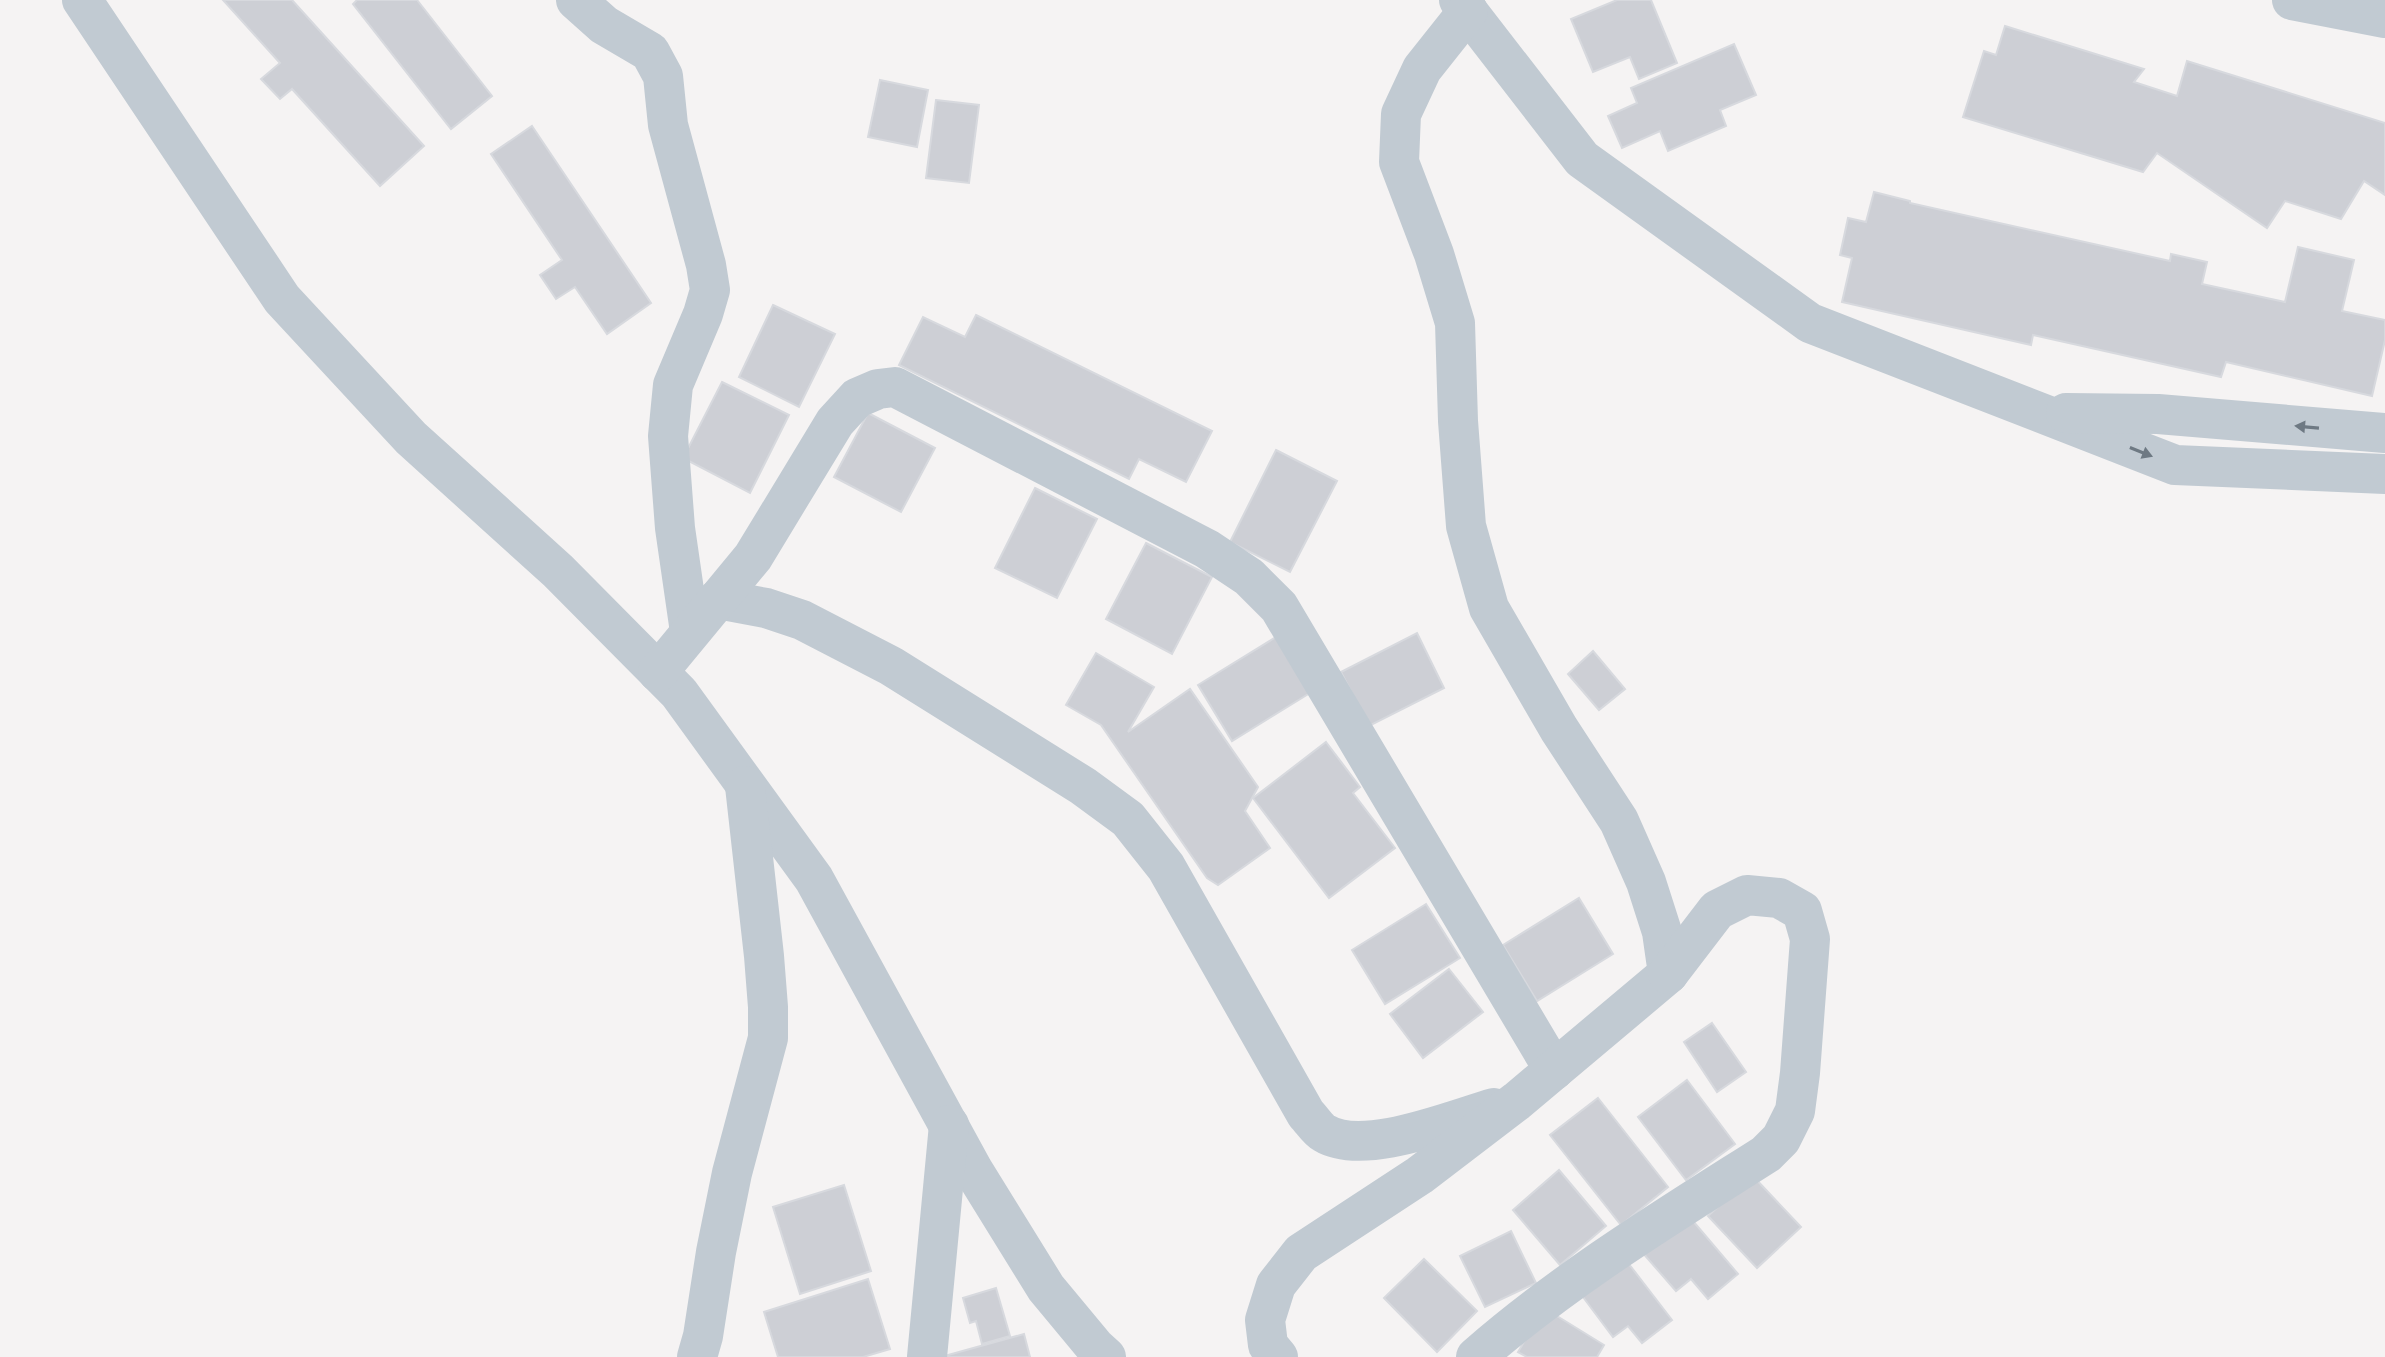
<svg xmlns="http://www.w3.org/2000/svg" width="2385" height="1357" viewBox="0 0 2385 1357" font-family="'Nunito Sans',sans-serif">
	<rect width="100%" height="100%" fill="#f5f3f3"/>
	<g fill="#cdcfd5" stroke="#d7d9de" stroke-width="2">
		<path d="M223 0H292L424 146 380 186 292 89 280 99 261 79 280 63Z"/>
		<path d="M357 0H417L492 96 451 129 353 4Z"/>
		<path d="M1617 0H1651L1677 63 1639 79 1630 57 1593 72 1571 19Z"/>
		<path d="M2005 26 2144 69 2134 82 2177 96 2187 61 2385 123V195L2364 181 2341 219 2285 201 2267 228 2157 153 2143 172 1963 117 1984 51 1996 55Z"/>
		<path d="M1734 44 1756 95 1720 110 1726 126 1668 151 1660 131 1622 148 1608 116 1637 103 1631 88Z"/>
		<path d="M880 80 928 90 917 147 868 137Z"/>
		<path d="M936 100 979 105 969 183 926 178Z"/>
		<path d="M532 126 651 303 607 334 575 287 556 299 540 275 562 260 491 154Z"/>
		<path d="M1874 192 1910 201V203L2170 261 2171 254 2207 262 2202 284 2285 302 2298 247 2354 260 2342 311 2385 320V340L2372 396 2226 362 2221 377 2033 335 2031 345 1842 302 1852 258 1840 255 1848 218 1866 222Z"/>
		<path d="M773 305 835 334 799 407 739 377Z"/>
		<path d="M976 315 1212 431 1186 482 1139 459 1129 479 899 365 923 317 965 337Z"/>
		<path d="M722 382 789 415 750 493 683 458Z"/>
		<path d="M868 413 935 448 901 512 834 477Z"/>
		<path d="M1276 450 1337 481 1290 572 1230 542Z"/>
		<path d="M1035 488 1097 519 1057 598 995 568Z"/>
		<path d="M1146 543 1212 577 1172 654 1106 619Z"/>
		<path d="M1417 633 1444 688 1369 726 1341 672Z"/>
		<path d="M1276 637 1310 693 1232 741 1198 685Z"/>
		<path d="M1593 651 1625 689 1599 710 1568 674Z"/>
		<path d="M1096 653 1154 687 1128 732 1190 689 1258 787 1245 811 1270 848 1218 885 1207 878 1101 725 1066 705Z"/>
		<path d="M1326 742 1360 787 1353 793 1395 848 1329 898 1253 798Z"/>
		<path d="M1579 898 1613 954 1537 1001 1503 945Z"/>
		<path d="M1426 904 1460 958 1385 1004 1352 950Z"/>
		<path d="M1449 969 1483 1012 1423 1058 1390 1014Z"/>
		<path d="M1712 1023 1746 1072 1717 1092 1684 1042Z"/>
		<path d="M1687 1080 1735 1144 1686 1180 1638 1117Z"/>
		<path d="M1598 1098 1668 1187 1621 1225 1550 1135Z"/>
		<path d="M1559 1170 1606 1226 1560 1265 1513 1210Z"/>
		<path d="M1752 1175 1801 1227 1757 1268 1708 1216Z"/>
		<path d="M844 1185 871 1271 800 1294 773 1207Z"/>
		<path d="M1687 1214 1738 1274 1708 1299 1691 1279 1676 1291 1642 1252Z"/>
		<path d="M1511 1231 1536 1283 1485 1307 1460 1256Z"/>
		<path d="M1424 1259 1477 1311 1437 1352 1384 1298Z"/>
		<path d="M1625 1259 1672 1320 1642 1343 1628 1326 1613 1337 1580 1293Z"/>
		<path d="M868 1279 890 1349 863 1357H778L764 1312Z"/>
		<path d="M996 1288 1010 1336 982 1344 976 1321 970 1323 963 1298Z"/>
		<path d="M1544 1308 1604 1345 1597 1357H1527L1518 1352Z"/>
		<path d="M1024 1334 1030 1357H941Z"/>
	</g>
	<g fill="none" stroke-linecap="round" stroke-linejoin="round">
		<g stroke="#c1cad2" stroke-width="40">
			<path d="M82 0 282 299 411 438 558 571 679 693 814 879 973 1170 1046 1288 1095 1347 1106 1357"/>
			<path d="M576 0 604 25 650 52 663 76 668 125 706 265 710 290 703 314 673 385 668 436 675 528 690 632"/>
			<path d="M1459 0 1582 159 1810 323 2175 465 2385 474"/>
			<path d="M2292 0 2385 18"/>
			<path d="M2066 413 2158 414 2385 433"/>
			<path d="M718 599 766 608 802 620 891 666 1083 786 1128 819 1166 867 1306 1114C1312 1120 1317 1129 1324 1133 1363 1157 1452 1120 1494 1108"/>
			<path d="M658 672 753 557 835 422 857 398 878 389 895 387 1207 549 1249 577 1279 607 1554 1070"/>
			<path d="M697 1357 703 1336 716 1252 732 1173 768 1038V1007L764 956 745 786"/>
			<path d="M927 1357 949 1125"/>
			<path d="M1278 1357 1268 1345 1265 1320 1276 1285 1301 1253 1420 1175 1517 1101 1668 974 1662 932 1646 882 1619 821 1559 729 1489 608 1466 526 1458 421 1455 323 1434 254 1399 162 1401 114 1422 69 1468 11"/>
			<path d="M1476 1357C1565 1279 1667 1217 1766 1154L1781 1139 1795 1111 1800 1073 1810 939 1802 911 1779 898 1747 895 1717 910 1668 974"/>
		</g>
	</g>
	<defs><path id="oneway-solid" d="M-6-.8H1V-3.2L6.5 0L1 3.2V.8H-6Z" transform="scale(2)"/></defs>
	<g fill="#6e7983">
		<use href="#oneway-solid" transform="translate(2307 427) rotate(-175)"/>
		<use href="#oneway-solid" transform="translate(2141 452) rotate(22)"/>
	</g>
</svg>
